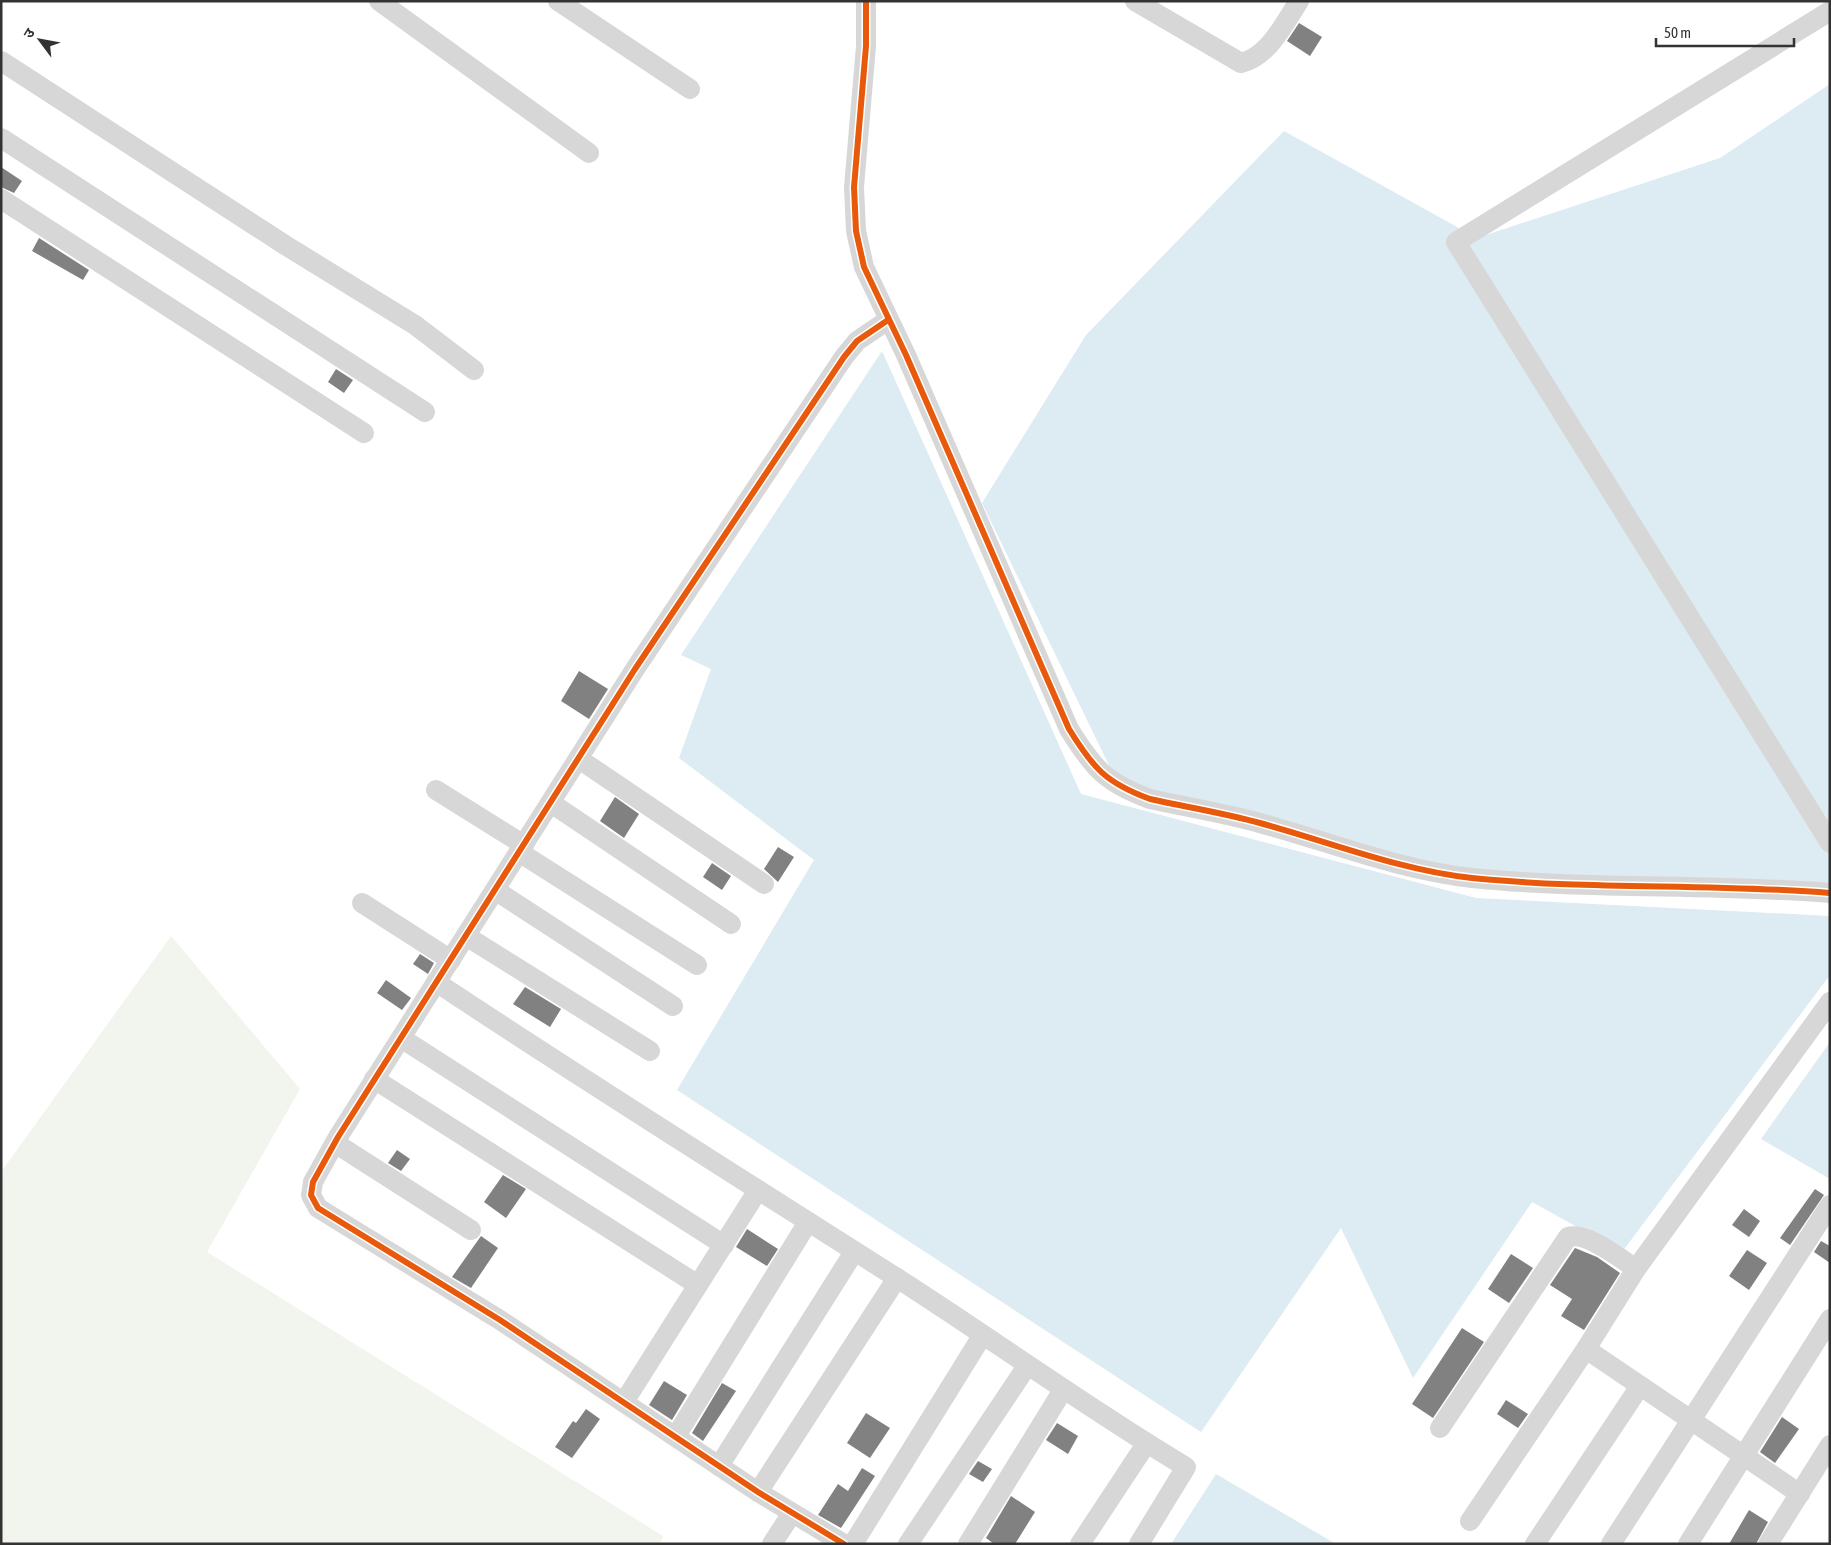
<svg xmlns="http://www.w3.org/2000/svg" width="1831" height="1545" viewBox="0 0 1831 1545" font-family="'Asap Condensed','Noto Sans Devanagari',sans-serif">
	<rect width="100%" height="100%" fill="#fff"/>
	<path fill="#f1f5ed" d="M171 936 300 1089 207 1252 663 1536 660 1544H1V1172Z"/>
	<g fill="#ddebf3">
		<path d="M1830 84V901L1471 877 1118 784 982 503 1086 335 1284 131 1477 238 1720 158Z"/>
		<path d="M882 351 1081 794 1476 898 1830 916V975L1622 1252 1532 1202 1413 1378 1341 1228 1201 1432 677 1090 814 860 679 758 711 669 681 655Z"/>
		<path d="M1830 1042V1179L1761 1139Z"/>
		<path d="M1216 1474 1336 1544H1171Z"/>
	</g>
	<g fill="#818181">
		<path d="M1299 23 1322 37 1310 56 1287 41Z"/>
		<path d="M1 167 22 181 14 193 1 187Z"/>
		<path d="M39 238 89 270 83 280 32 251Z"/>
		<path d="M336 369 353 380 344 393 328 382Z"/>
		<path d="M579 671 608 689 589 719 561 701Z"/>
		<path d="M615 797 639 814 624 838 600 821Z"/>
		<path d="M778 847 794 857 778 882 764 869Z"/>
		<path d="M712 863 731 876 722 890 703 877Z"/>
		<path d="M420 954 434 963 428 974 413 964Z"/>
		<path d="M386 980 411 998 402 1010 377 993Z"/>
		<path d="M525 987 561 1009 550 1027 513 1004Z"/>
		<path d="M397 1150 410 1159 401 1171 388 1163Z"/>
		<path d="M503 1175 526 1189 506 1218 484 1202Z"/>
		<path d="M1815 1189 1824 1195 1790 1245 1780 1238Z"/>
		<path d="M1744 1209 1760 1221 1749 1237 1732 1225Z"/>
		<path d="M747 1229 778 1249 767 1266 736 1247Z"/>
		<path d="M481 1236 498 1248 471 1288 452 1277Z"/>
		<path d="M1821 1241 1830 1246V1263L1814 1252Z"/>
		<path d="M1575 1248 1597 1257 1620 1273 1584 1330 1561 1316 1572 1299 1550 1285Z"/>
		<path d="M1747 1250 1767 1263 1749 1290 1729 1276Z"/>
		<path d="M1511 1254 1533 1268 1509 1303 1488 1289Z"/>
		<path d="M1462 1328 1484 1342 1433 1418 1412 1404Z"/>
		<path d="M664 1381 687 1395 672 1420 649 1405Z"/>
		<path d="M722 1383 736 1391 703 1441 692 1433Z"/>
		<path d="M1506 1400 1528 1414 1518 1428 1497 1414Z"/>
		<path d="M586 1409 600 1419 572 1458 555 1447 573 1421 576 1423Z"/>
		<path d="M866 1413 890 1428 870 1458 847 1443Z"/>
		<path d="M1782 1417 1799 1429 1775 1463 1760 1452Z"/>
		<path d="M1057 1423 1078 1436 1068 1454 1046 1440Z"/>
		<path d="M978 1461 992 1469 983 1482 969 1474Z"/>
		<path d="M862 1468 875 1476 841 1528 818 1515 838 1484 848 1491Z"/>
		<path d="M1011 1496 1035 1512 1015 1544H994L986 1538Z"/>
		<path d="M1749 1510 1768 1522 1756 1544H1729Z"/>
	</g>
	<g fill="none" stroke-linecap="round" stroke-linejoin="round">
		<g stroke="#d7d7d7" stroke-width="20">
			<path d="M379 1 589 153"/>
			<path d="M558 1 690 89"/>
			<path d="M866 1V46L854 187 856 231 864 267 906 355 1069 729C1093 768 1106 783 1150 799 1186 807 1224 813 1260 823 1330 842 1399 870 1472 878 1591 890 1711 883 1830 893"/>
			<path d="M1135 1 1241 63C1269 56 1284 24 1299 1"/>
			<path d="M1830 11 1456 242 1830 843"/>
			<path d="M1 61 285 245 415 325 474 370"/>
			<path d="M1 138 425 412"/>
			<path d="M1 199 364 433"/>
			<path d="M579 759 764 884"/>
			<path d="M436 790 524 845"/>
			<path d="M551 803 731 924"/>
			<path d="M519 852 697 965"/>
			<path d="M495 890 673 1006"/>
			<path d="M362 903 451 960"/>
			<path d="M466 936 650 1051"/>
			<path d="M436 982C588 1083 743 1180 897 1278 994 1340 1087 1408 1186 1467L1139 1544"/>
			<path d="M401 1038 724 1245"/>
			<path d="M374 1079 698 1285"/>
			<path d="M335 1143 471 1230"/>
			<path d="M1586 1349 1800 1494"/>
			<path d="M624 1402 758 1190"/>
			<path d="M1440 1428 1568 1237C1586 1231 1621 1259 1636 1269"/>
			<path d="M676 1436 808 1222"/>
			<path d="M719 1466 854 1252"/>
			<path d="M758 1492 897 1278"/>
			<path d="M1470 1521 1586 1349 1636 1269 1830 1002"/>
			<path d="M772 1544 792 1513"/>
			<path d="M844 1544 758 1492 500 1320 318 1208 311 1195 313 1182 338 1137 635 669 844 357 857 341 888 320"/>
			<path d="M853 1544 982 1336"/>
			<path d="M908 1544 1027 1366"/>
			<path d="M968 1544 1063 1390"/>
			<path d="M1080 1544 1146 1444"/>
			<path d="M1535 1544 1640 1386"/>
			<path d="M1611 1544 1830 1205"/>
			<path d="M1688 1544 1830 1319"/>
			<path d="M1768 1544 1830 1445"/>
		</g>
		<g stroke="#fff" stroke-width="9">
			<g id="cycleway">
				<path d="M866 1V46L854 187 856 231 864 267 906 355 1069 729C1093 768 1106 783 1150 799 1186 807 1224 813 1260 823 1330 842 1399 870 1472 878 1591 890 1711 883 1830 893"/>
				<path d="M844 1544 758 1492 500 1320 318 1208 311 1195 313 1182 338 1137 635 669 844 357 857 341 888 320"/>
			</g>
		</g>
		<use href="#cycleway" stroke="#e8590c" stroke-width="6"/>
	</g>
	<rect width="1831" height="1545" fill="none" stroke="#333333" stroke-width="5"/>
	<g transform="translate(40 40) rotate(302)" stroke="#ffffff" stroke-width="4" paint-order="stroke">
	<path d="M0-4L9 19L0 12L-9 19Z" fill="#333333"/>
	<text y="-8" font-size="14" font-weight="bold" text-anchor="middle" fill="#333333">उ</text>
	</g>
	<path d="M1656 38v8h138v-8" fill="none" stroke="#333333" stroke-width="2.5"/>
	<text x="1664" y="38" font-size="15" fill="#333333" stroke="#ffffff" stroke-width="4" paint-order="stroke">50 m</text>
</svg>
